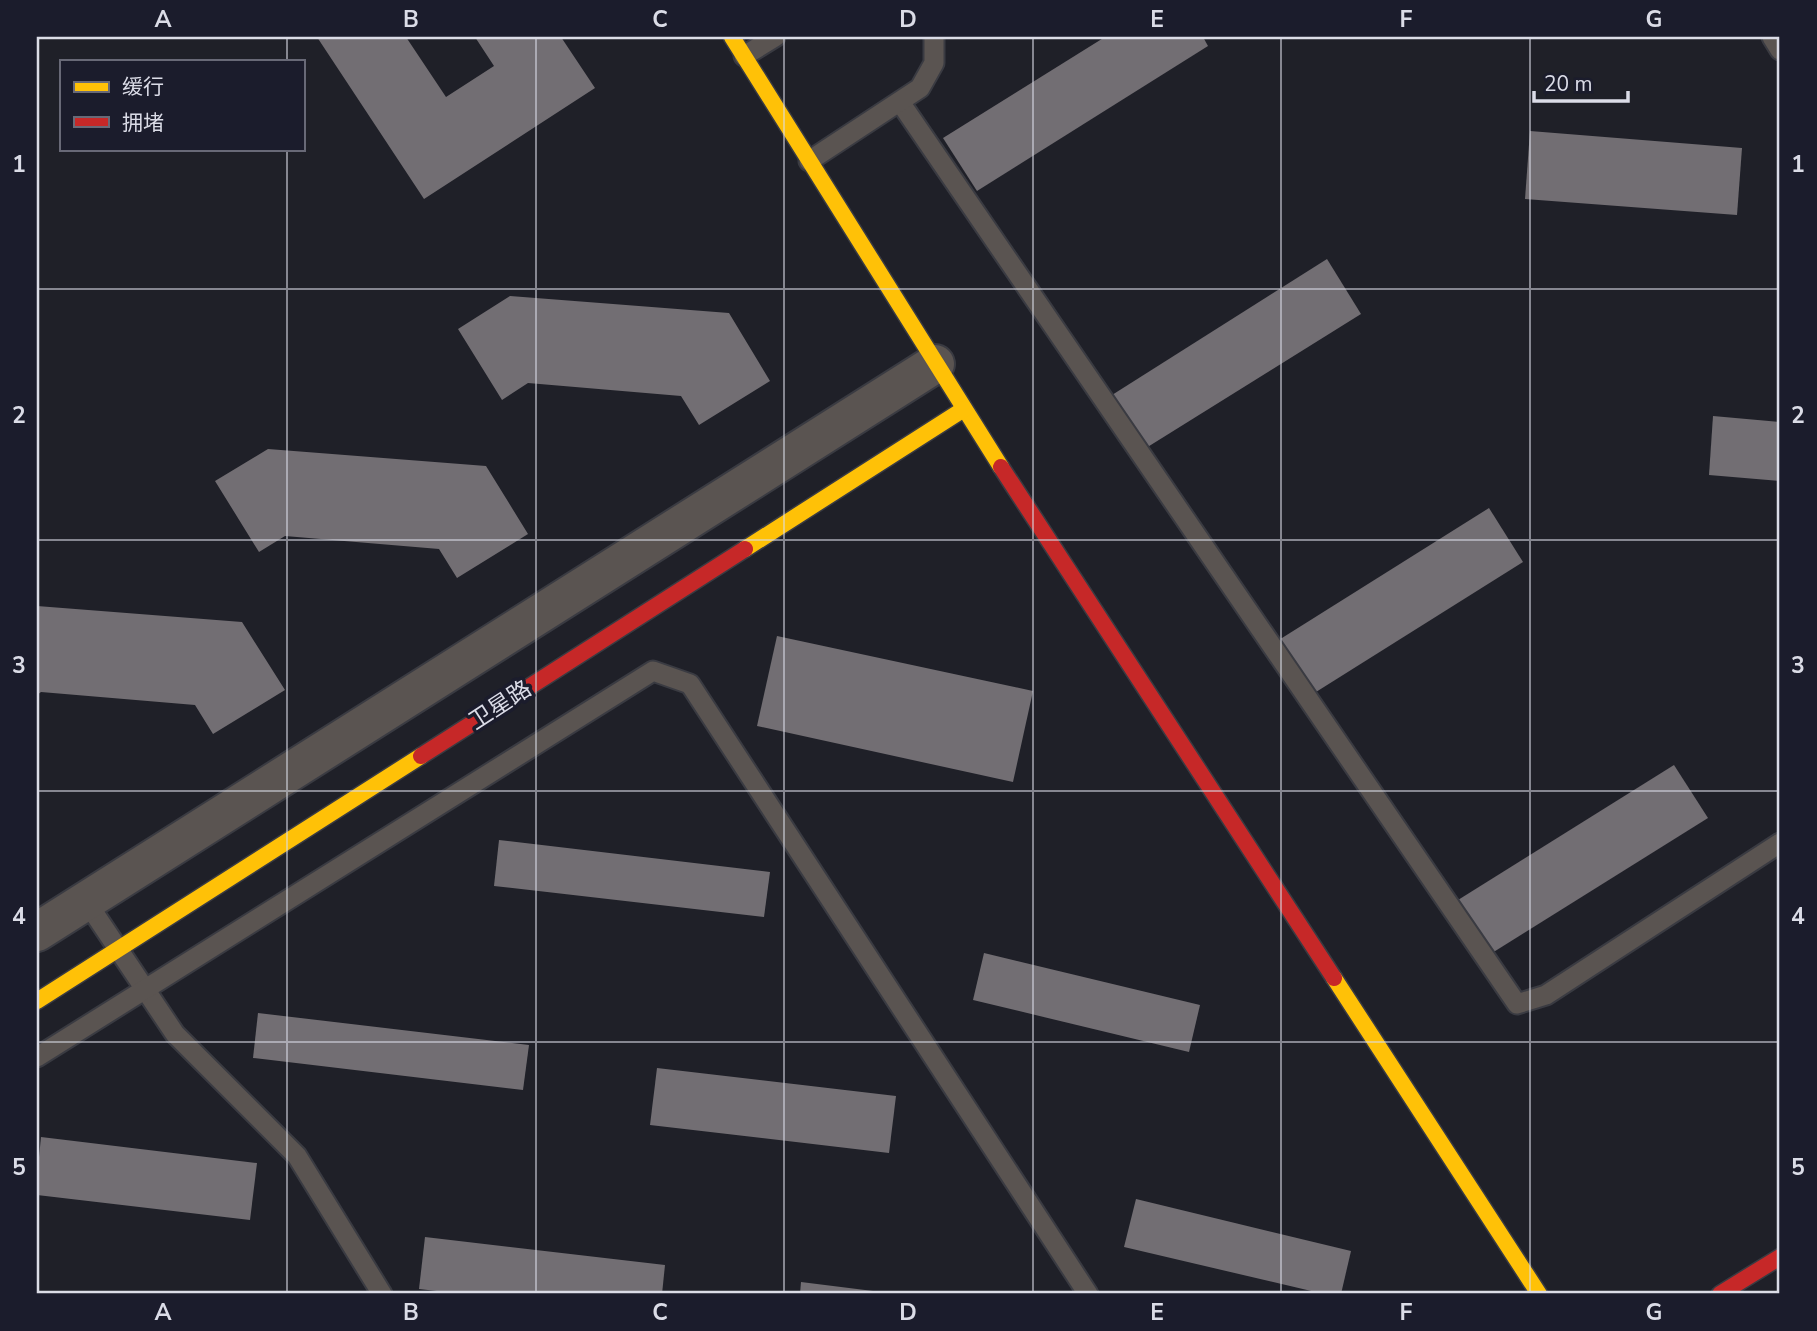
<svg xmlns="http://www.w3.org/2000/svg" width="1817" height="1331" viewBox="0 0 1817 1331" font-family="'Nunito Sans','Noto Sans SC',sans-serif">
	<rect width="100%" height="100%" fill="#1f2028"/>
	<g fill="#726e73">
		<path d="M317 37H406L446 97 494 66 475 37H561L595 88 424 199Z"/>
		<path d="M1105 37H1203L1208 46 977 191 943 138Z"/>
		<path d="M1530 131 1742 148 1737 215 1525 199Z"/>
		<path d="M1327 259 1361 314 1146 448 1112 395Z"/>
		<path d="M510 296 729 313 770 381 699 425 681 396 528 383 502 400 458 329Z"/>
		<path d="M1713 416 1780 422V481L1709 475Z"/>
		<path d="M268 449 486 466 528 534 457 578 439 549 285 536 259 552 215 481Z"/>
		<path d="M1489 508 1523 562 1308 697 1274 643Z"/>
		<path d="M37 606 242 622 285 690 213 734 195 705 41 692 37 695Z"/>
		<path d="M777 636 1033 691 1013 782 757 726Z"/>
		<path d="M1674 765 1708 818 1492 953 1458 900Z"/>
		<path d="M499 840 770 872 764 917 494 886Z"/>
		<path d="M984 953 1200 1005 1189 1052 973 1000Z"/>
		<path d="M258 1013 529 1045 523 1090 253 1058Z"/>
		<path d="M657 1068 896 1096 889 1153 650 1125Z"/>
		<path d="M41 1137 257 1163 250 1220 37 1195V1177Z"/>
		<path d="M1136 1199 1351 1251 1341 1294H1324L1124 1247Z"/>
		<path d="M425 1237 665 1265 662 1294H463L419 1289Z"/>
		<path d="M801 1282 889 1293V1294H800Z"/>
	</g>
	<g fill="none" stroke-linecap="round" stroke-linejoin="round">
		<g stroke="#3a3b42" stroke-width="23">
			<g id="lane">
				<path d="M1772 37 1780 50"/>
				<path d="M744 56 775 37"/>
				<path d="M900 102 1517 1004 1546 995 1780 843"/>
				<path d="M809 161 920 88 934 63V37"/>
				<path d="M86 901 175 1034 297 1156 382 1294"/>
				<path d="M37 1057 653 671 690 684 1088 1294"/>
			</g>
		</g>
		<g stroke="#3a3b42" stroke-width="42">
			<path id="street" d="M37 932 935 364"/>
		</g>
		<g stroke="#3a3b42" stroke-width="19">
			<g id="slow">
				<path d="M732 37 1001 467"/>
				<path d="M745 549 964 409"/>
				<path d="M1334 978 1539 1294"/>
				<path d="M37 1001 421 756"/>
			</g>
		</g>
		<g stroke="#3a3b42" stroke-width="19">
			<g id="jam">
				<path d="M1001 467 1334 978"/>
				<path d="M421 756 745 549"/>
				<path d="M1720 1294 1780 1257"/>
			</g>
		</g>
		<use href="#lane" stroke="#5a5451" stroke-width="19"/>
		<use href="#street" stroke="#5a5451" stroke-width="38"/>
		<use href="#slow" stroke="#ffc107" stroke-width="16"/>
		<use href="#jam" stroke="#c62828" stroke-width="16"/>
	</g>
	<path fill="none" stroke="#dbdce7" stroke-width="2" stroke-opacity="0.55" d="M287 37V61M536 37V1294M784 37V1294M1033 37V1294M1281 37V1294M1530 37V1294M287 149V1294M37 289H1780M37 540H1780M37 791H1780M37 1042H1780"/>
	<g text-anchor="middle" dominant-baseline="central" stroke-width="7" stroke-linejoin="round" paint-order="stroke">
		<g font-size="23" fill="#dbdce7" stroke="#1b1c2c">
			<text transform="translate(500 705) rotate(-33)">卫星路</text>
		</g>
	</g>
	<rect width="1817" height="1331" fill="none" stroke="#1b1c2c" stroke-width="77"/>
	<rect x="60" y="60" width="245" height="91" fill="#1b1c2c" stroke="#686977" stroke-width="2"/>
	<rect x="74" y="82" width="35" height="10" fill="#ffc107" stroke="#686977" stroke-width="2"/>
	<text x="122" y="94" font-size="21" fill="#dbdce7">缓行</text>
	<rect x="74" y="117" width="35" height="10" fill="#c62828" stroke="#686977" stroke-width="2"/>
	<text x="122" y="130" font-size="21" fill="#dbdce7">拥堵</text>
	<path d="M1534 91v10h94v-10" fill="none" stroke="#dbdce7" stroke-width="3.5"/>
	<text x="1544" y="91" font-size="21" fill="#dbdce7" stroke="#1b1c2c" stroke-width="5" paint-order="stroke">20 m</text>
	<rect x="38" y="38" width="1740" height="1254" fill="none" stroke="#dbdce7" stroke-width="2.5"/>
	<g font-size="23" text-anchor="middle" font-weight="bold" fill="#dbdce7">
		<text x="163" y="27">A</text>
		<text x="411" y="27">B</text>
		<text x="660" y="27">C</text>
		<text x="908" y="27">D</text>
		<text x="1157" y="27">E</text>
		<text x="1406" y="27">F</text>
		<text x="1654" y="27">G</text>
		<text x="19" y="172">1</text>
		<text x="1798" y="172">1</text>
		<text x="19" y="423">2</text>
		<text x="1798" y="423">2</text>
		<text x="19" y="673">3</text>
		<text x="1798" y="673">3</text>
		<text x="19" y="924">4</text>
		<text x="1798" y="924">4</text>
		<text x="19" y="1175">5</text>
		<text x="1798" y="1175">5</text>
		<text x="163" y="1320">A</text>
		<text x="411" y="1320">B</text>
		<text x="660" y="1320">C</text>
		<text x="908" y="1320">D</text>
		<text x="1157" y="1320">E</text>
		<text x="1406" y="1320">F</text>
		<text x="1654" y="1320">G</text>
	</g>
</svg>
